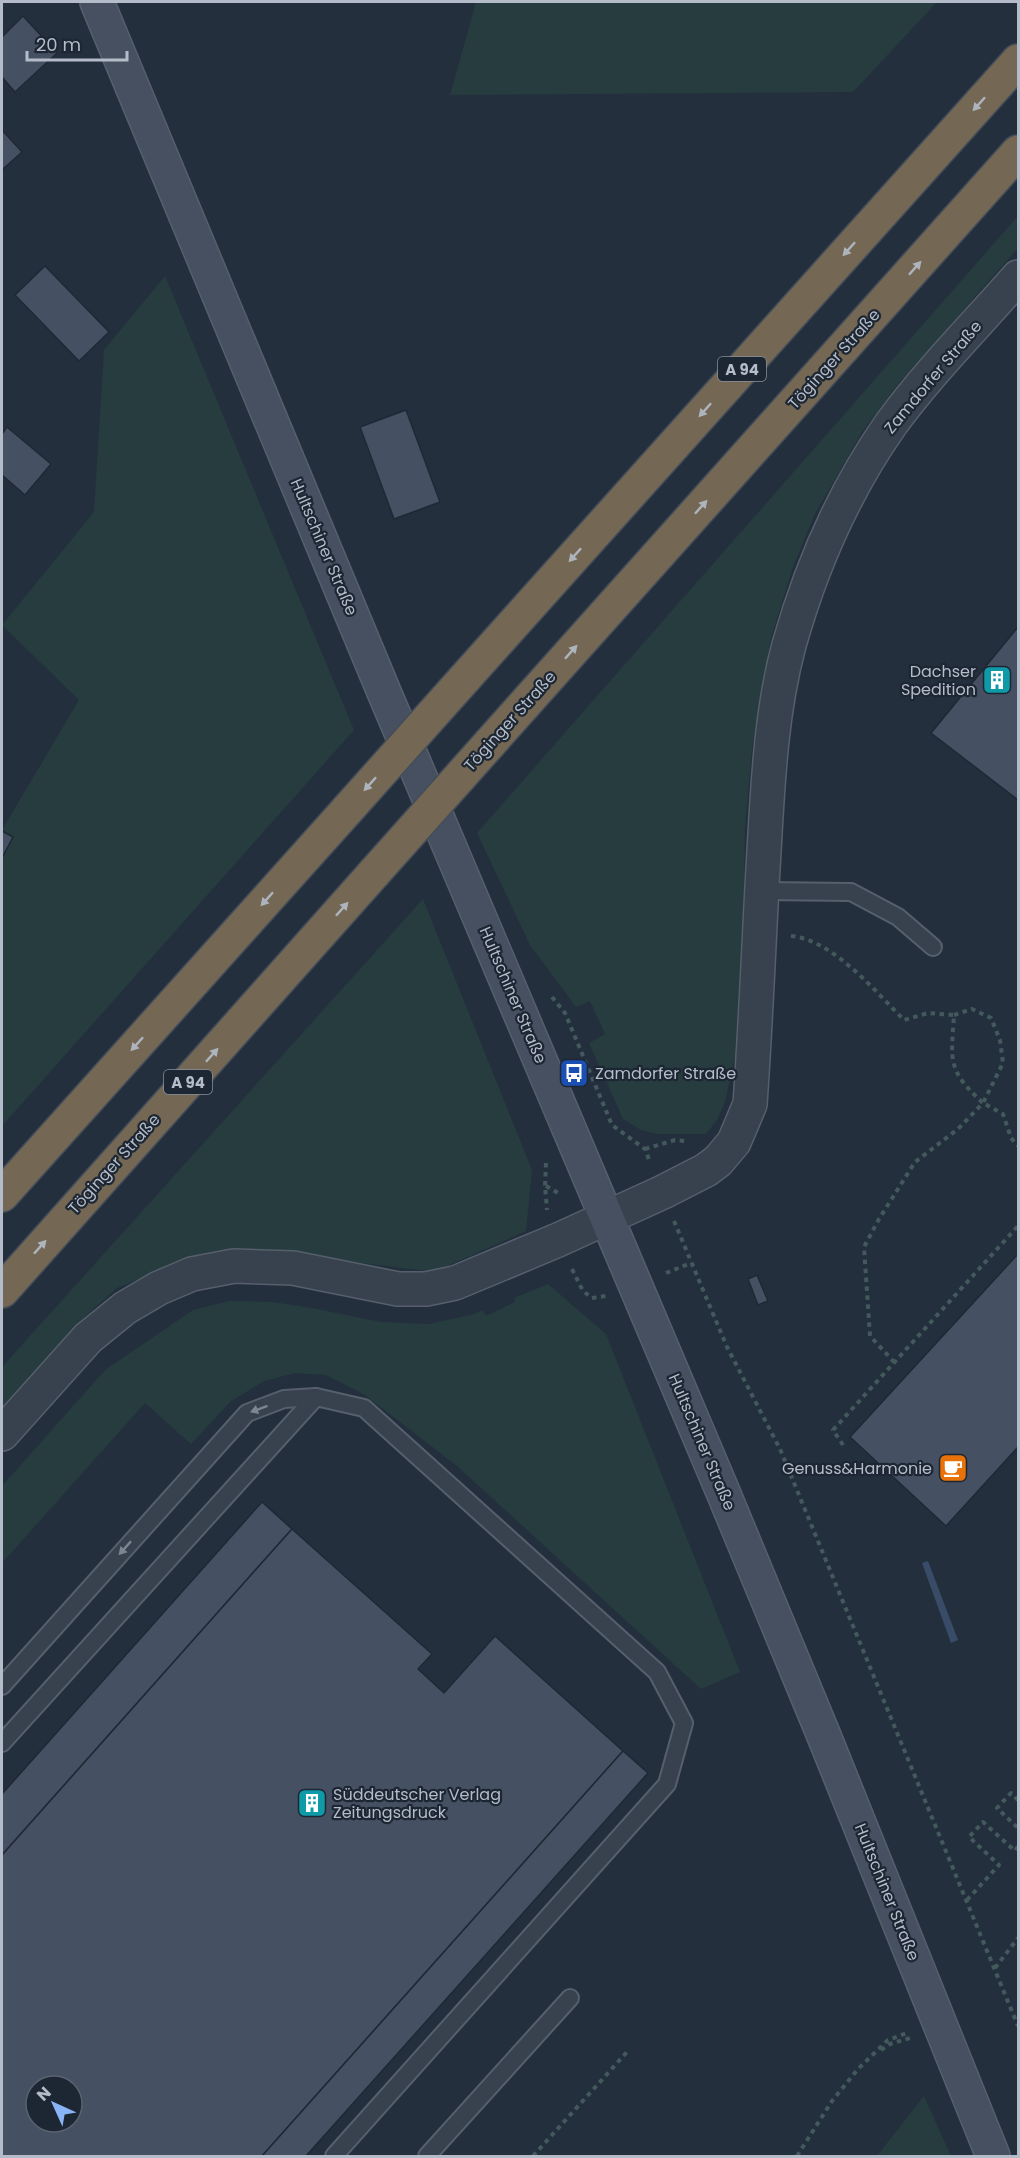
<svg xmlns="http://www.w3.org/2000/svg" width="1020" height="2158" viewBox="0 0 1020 2158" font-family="Poppins,sans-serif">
	<rect width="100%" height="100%" fill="#242f3e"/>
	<g fill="#263c3f">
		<path d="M476 2H937L853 92 450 95Z"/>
		<path d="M1018 216V248L898 384 862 432 815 514 793 567 771 638 752 748 745 829 744 893 735 1055 725 1102 717 1120 706 1134H657L641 1130 623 1119 589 1043 605 1034 590 1001 576 1007 530 945 477 833Z"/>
		<path d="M165 276 354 730 2 1126V830L79 700 2 625 94 512 104 350Z"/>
		<path d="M423 899 532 1170 526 1231 434 1272 239 1248 179 1263 117 1288 83 1318 2 1408V1367Z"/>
		<path d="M548 1284 606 1334 740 1672 701 1689 457 1466 365 1395 326 1375 295 1373 264 1381 230 1402 191 1444 145 1403 2 1563V1486L105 1370 193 1310 229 1301 273 1302 317 1309 381 1322 428 1324 471 1315 483 1310 486 1316 515 1302 514 1298Z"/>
		<path d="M924 2096 951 2156H877Z"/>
	</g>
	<path fill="#394c67" d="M928 1561 958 1640 951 1643 922 1563Z"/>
	<g fill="#455162" stroke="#1f2835" stroke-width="1.5" fill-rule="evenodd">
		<path d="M23 16 57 53 15 92 2 77V37Z"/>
		<path d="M2 130 22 152 3 169 2 167Z"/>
		<path d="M45 266 109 332 79 361 15 295Z"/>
		<path d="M406 410 440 502 394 519 360 427Z"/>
		<path d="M7 427 51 464 25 495 2 475V434Z"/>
		<path d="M1018 627V800L931 733Z"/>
		<path d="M2 831 13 837 3 856 2 855Z"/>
		<path d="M1018 1254V1447L946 1526 850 1437Z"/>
		<path d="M757 1275 768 1301 758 1305 748 1279Z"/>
		<path d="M262 1502 292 1529 2 1855V1794Z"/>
		<path d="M292 1529 432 1654 418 1669 444 1693 495 1636 623 1751 262 2156H2V1855ZM36 2086H72V2122H36Z"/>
		<path d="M623 1751 648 1773 306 2156H262Z"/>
	</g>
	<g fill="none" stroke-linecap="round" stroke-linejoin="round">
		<g stroke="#565f6c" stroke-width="20">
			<g id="service">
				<path d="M762 891 851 892 898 917 933 947"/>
				<path d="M2 1686 247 1413 284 1399 316 1397 364 1408 657 1672 684 1723 667 1784 334 2156"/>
				<path d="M2 1743 316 1397"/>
				<path d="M427 2156 570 1998"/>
			</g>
		</g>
		<g stroke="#565f6c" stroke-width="36">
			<path id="tertiary" d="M2 1434 88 1338 125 1308 159 1288 192 1274 234 1266 293 1268 398 1289H426L455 1283 558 1240 663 1192 706 1170 718 1161 734 1142 750 1104C756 1020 759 936 764 851 768 782 771 712 789 645 811 567 844 491 891 424 929 372 976 325 1018 277"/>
		</g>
		<g stroke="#565f6c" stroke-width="36">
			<path id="secondary" d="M97 2 384 692 723 1492 824 1736 993 2156"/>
		</g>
		<g stroke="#434c59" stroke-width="36">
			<g id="motorway">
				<path d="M465 678 1018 61"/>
				<path d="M490 743 1018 152"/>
				<path d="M2 1195 348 809"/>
				<path d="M2 1291 374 873"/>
			</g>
		</g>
		<g stroke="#44595c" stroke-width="4" stroke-dasharray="4.5 4.5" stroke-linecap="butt">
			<path d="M791 936C833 940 875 991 904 1020L928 1013 954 1015C951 1061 947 1070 983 1103L958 1129 915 1162 879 1219 864 1247 870 1336 895 1363"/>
			<path d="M552 997 565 1013 612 1125 645 1149 650 1162"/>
			<path d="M954 1015 972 1009 991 1018 1000 1040 1003 1063 983 1103 1003 1114 1011 1138 1018 1146"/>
			<path d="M645 1149 675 1140 685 1141"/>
			<path d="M546 1163 545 1186 547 1210"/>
			<path d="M546 1186 560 1194"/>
			<path d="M674 1221 727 1347 780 1449 1018 2026"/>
			<path d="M572 1269 583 1291 592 1298 606 1296"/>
			<path d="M666 1273 691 1263"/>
			<path d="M843 1445 833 1430 1018 1226"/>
			<path d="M1018 1800 1011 1793 997 1808 1018 1828"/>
			<path d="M967 1900 999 1865 969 1837 983 1822 1015 1851 1018 1846"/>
			<path d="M995 1968 1018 1938"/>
			<path d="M881 2050 890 2044 910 2038"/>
			<path d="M533 2156 627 2052"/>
			<path d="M797 2156 832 2101 858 2069 888 2040 907 2033"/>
		</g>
		<use href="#service" stroke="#38414e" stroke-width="16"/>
		<use href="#tertiary" stroke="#38414e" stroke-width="33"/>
		<use href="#secondary" stroke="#465061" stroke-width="33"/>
		<use href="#motorway" stroke="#746855" stroke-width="33"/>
		<g stroke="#434c59" stroke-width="36" stroke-linecap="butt">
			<g id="motorway-bridge">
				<path d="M348 809 465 678"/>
				<path d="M374 873 490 743"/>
			</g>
		</g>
		<use href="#motorway-bridge" stroke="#746855" stroke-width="33"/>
	</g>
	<defs><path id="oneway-solid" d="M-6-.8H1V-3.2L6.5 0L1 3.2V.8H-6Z" transform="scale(1.5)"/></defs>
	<g fill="#aeb4bd">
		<use href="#oneway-solid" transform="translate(979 104) rotate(132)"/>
		<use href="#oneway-solid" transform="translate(849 249) rotate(132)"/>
		<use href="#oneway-solid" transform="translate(915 268) rotate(-48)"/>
		<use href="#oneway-solid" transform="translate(705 410) rotate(132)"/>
		<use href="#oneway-solid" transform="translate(701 507) rotate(-48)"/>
		<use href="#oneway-solid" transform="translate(575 555) rotate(132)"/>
		<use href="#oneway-solid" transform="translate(571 652) rotate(-48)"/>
		<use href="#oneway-solid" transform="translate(370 784) rotate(132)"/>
		<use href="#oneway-solid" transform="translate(267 899) rotate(132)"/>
		<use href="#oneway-solid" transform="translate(342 909) rotate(-48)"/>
		<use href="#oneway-solid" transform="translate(137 1044) rotate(132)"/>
		<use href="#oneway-solid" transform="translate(212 1055) rotate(-48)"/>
		<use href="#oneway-solid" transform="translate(40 1247) rotate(-48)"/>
	</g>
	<g fill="#7c8592">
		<use href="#oneway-solid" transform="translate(259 1409) rotate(160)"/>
		<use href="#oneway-solid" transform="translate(125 1548) rotate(132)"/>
	</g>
	<defs>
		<g id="building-square" transform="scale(1.5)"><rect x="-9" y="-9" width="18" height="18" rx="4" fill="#0f9aa8" stroke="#1d2633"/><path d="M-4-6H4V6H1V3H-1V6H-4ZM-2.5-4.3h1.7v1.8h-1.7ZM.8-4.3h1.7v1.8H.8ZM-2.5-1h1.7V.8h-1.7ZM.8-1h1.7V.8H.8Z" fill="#fff"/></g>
		<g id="bus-square" transform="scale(1.5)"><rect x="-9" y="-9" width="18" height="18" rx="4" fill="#1a4fb4" stroke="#1d2633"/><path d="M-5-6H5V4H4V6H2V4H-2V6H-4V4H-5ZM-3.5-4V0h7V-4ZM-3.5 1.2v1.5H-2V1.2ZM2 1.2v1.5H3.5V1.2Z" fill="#fff"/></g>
		<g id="cafe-square" transform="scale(1.5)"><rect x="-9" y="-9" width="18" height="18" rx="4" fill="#e8710a" stroke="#1d2633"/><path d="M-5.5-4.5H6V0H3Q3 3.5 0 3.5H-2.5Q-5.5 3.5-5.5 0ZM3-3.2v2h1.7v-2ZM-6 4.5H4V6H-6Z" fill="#fff"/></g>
	</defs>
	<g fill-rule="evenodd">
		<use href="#building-square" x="997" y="680"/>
		<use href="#bus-square" x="574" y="1073"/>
		<use href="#cafe-square" x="953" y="1468"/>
		<use href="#building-square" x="312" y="1803"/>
	</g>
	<g text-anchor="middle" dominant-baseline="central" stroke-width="4.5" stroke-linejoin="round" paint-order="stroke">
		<g fill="#1d2633" stroke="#878f9c" stroke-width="1.5">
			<rect x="718" y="357" width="48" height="24" rx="4.5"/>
			<rect x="164" y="1070" width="48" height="24" rx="4.5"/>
		</g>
		<g font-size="15" font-weight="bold" fill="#b4bcc9">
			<text x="742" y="369">A 94</text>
			<text x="188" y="1082">A 94</text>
		</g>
		<g font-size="16" fill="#b4bcc9" stroke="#1d2633">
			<text transform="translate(834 359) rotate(-48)">Töginger Straße</text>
			<text transform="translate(933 377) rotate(-50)">Zamdorfer Straße</text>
			<text transform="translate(324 547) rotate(67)">Hultschiner Straße</text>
			<text transform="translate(510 721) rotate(-48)">Töginger Straße</text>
			<text transform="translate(513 995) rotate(67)">Hultschiner Straße</text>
			<text transform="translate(114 1164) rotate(-48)">Töginger Straße</text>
			<text transform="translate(702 1442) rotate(67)">Hultschiner Straße</text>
			<text transform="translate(887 1892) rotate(68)">Hultschiner Straße</text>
		</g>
		<g font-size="16" fill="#b4bcc9" stroke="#1d2633" text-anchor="end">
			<text x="976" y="671">Dachser<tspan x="976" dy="18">Spedition</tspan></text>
			<text x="595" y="1073" text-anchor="start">Zamdorfer Straße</text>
			<text x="932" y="1468">Genuss&amp;Harmonie</text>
			<text x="333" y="1794" text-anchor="start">Süddeutscher Verlag<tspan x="333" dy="18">Zeitungsdruck</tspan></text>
		</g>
	</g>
	<rect width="1020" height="2158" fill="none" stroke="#b4bcc9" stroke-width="6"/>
	<g transform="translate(54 2104) rotate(315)"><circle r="28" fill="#1d2633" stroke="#59626f" stroke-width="1.5"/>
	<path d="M0-4.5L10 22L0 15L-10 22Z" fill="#8ab4f8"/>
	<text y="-9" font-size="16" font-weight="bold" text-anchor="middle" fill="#b4bcc9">N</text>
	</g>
	<path d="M27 51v9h100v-9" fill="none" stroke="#b4bcc9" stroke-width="3"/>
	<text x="36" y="51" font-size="18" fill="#b4bcc9" stroke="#1d2633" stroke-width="4.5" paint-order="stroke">20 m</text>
</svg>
